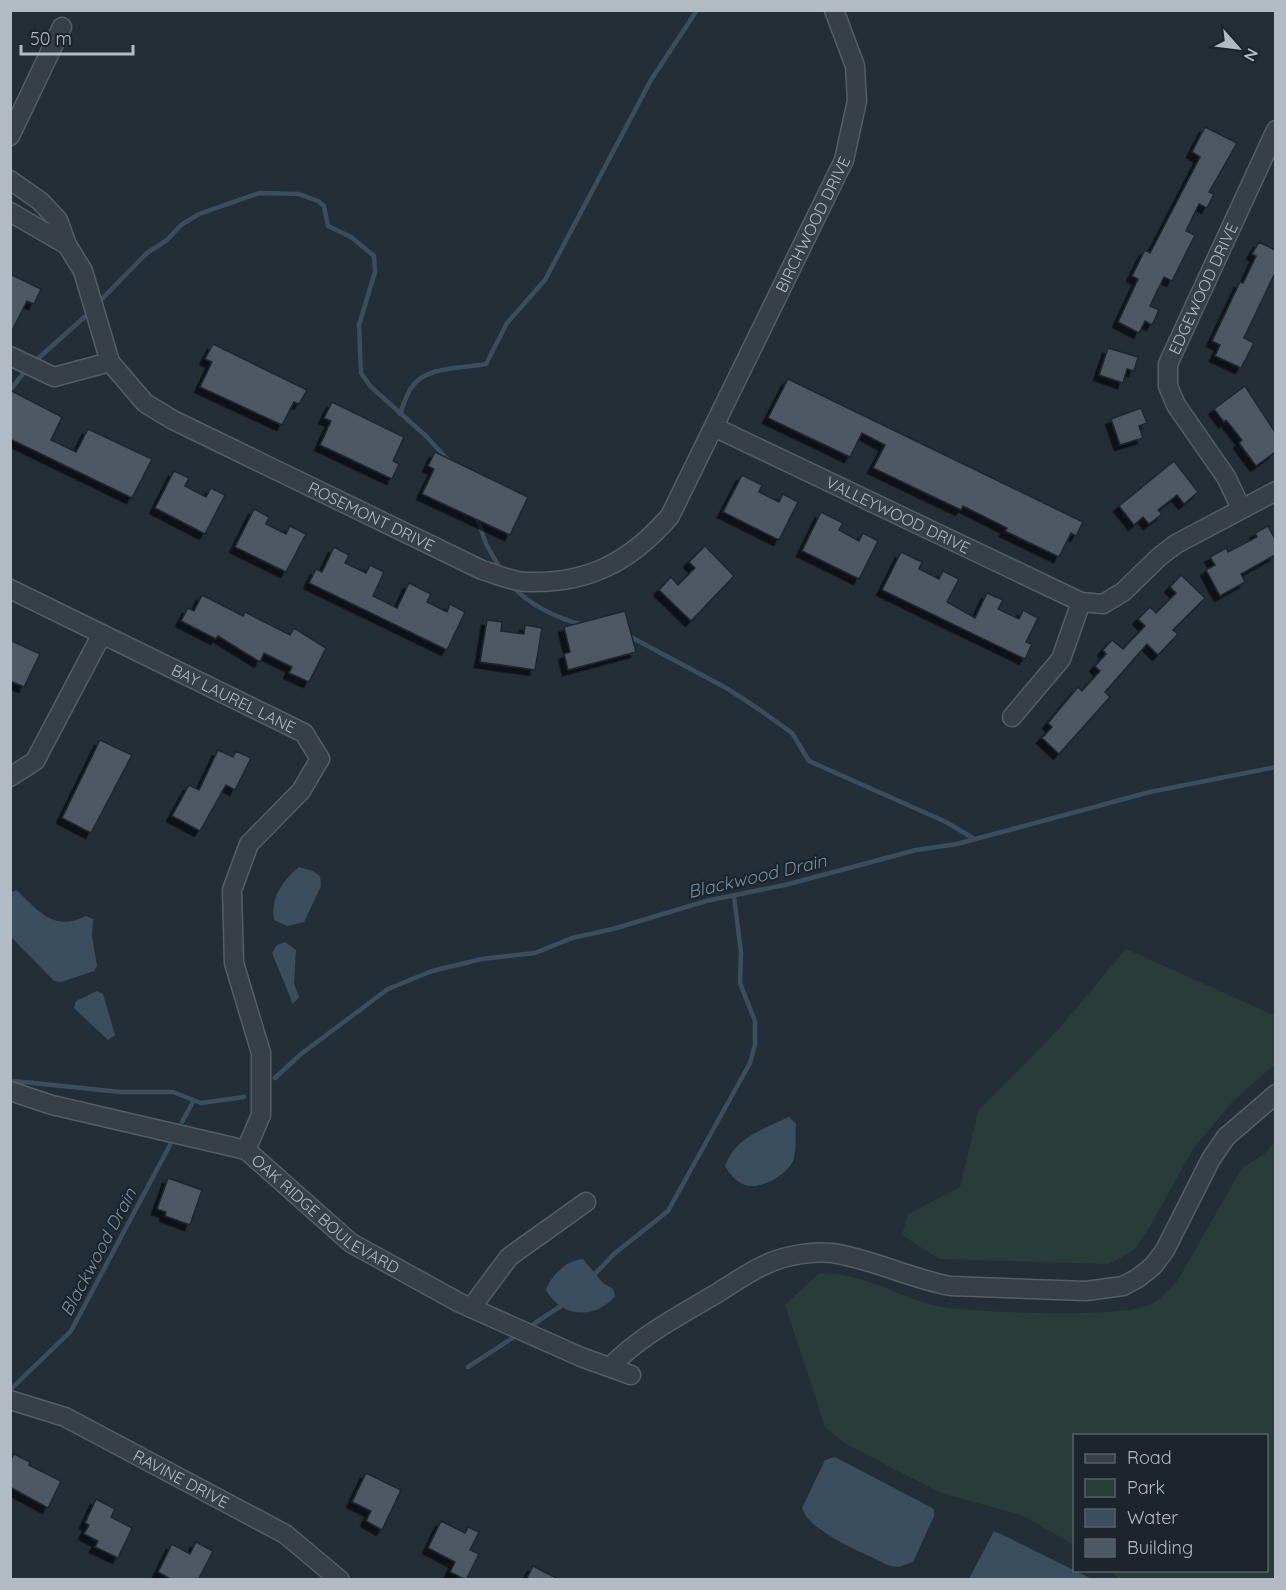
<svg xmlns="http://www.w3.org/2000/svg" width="1286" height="1590" viewBox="0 0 1286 1590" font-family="Quicksand,sans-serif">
	<defs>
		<filter id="shadow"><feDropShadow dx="-5.5" dy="5.5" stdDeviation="0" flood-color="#0009"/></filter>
	</defs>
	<rect width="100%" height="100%" fill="#242e37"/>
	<g fill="#293c3a">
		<path d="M1126 949 1276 1016 1275 1064 1233 1101 1193 1149 1151 1225 1134 1250 1109 1264 939 1259 902 1235 908 1214 960 1187 978 1111 1057 1031Z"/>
		<path d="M1275 1142V1579H1119L1111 1571 1266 1570V1436H1074V1545L1021 1515 941 1493 846 1444 825 1427 785 1305 819 1273C868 1274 893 1295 937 1306 970 1313 1119 1318 1147 1306 1159 1301 1169 1289 1178 1280L1242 1168 1264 1154Z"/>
	</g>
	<g fill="#3b4e5e">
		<path d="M299 867 313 871 320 876 321 886 304 922 287 926 274 920C270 898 283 880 299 867Z"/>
		<path d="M16 890C38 909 52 933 86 916L93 919 92 936 97 966 94 971 61 982 54 981 11 937V893Z"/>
		<path d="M285 942 296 950 294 984 299 997 293 1004 272 953 277 945Z"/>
		<path d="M97 991 103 994 115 1035 108 1040 74 1008 76 1001Z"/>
		<path d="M789 1117 796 1124C795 1135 797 1151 793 1161 786 1175 762 1190 745 1185 736 1182 730 1174 725 1166 735 1138 763 1129 789 1117Z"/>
		<path d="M583 1259 603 1283 613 1289 615 1296C595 1320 562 1318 546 1290 551 1275 567 1260 583 1259Z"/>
		<path d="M835 1457 934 1509V1516L913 1562 899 1567 890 1566C867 1554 810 1533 802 1508L825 1460Z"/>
		<path d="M994 1531 1003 1535 1092 1579H969Z"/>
	</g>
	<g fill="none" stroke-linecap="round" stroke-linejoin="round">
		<g stroke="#3b4e5e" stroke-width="4.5">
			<path d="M97 304 147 253 167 240 181 225 199 214 259 193 299 194 318 201 324 206 328 226 351 237 374 256 375 272 359 325 361 373 371 387 426 436 450 462"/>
			<path d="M33 363 89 313"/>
			<path d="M10 390 27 369"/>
			<path d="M400 414C403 406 406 396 411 388 426 365 463 369 486 364L507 323 545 280 651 80 697 10"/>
			<path d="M476 514 486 544 501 570"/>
			<path d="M512 586C531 606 557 618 583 625"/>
			<path d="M629 636 728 689 757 708 792 733 809 761 946 822 973 838"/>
			<path d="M275 1078 301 1054 388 989 432 971 482 959 535 953 572 938 613 929 706 901 789 884 916 850 957 844 1150 792 1276 767"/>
			<path d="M14 1081 120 1092H173L201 1103 244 1097"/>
			<path d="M182 1122 193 1102"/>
			<path d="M592 1277 614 1254 668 1211 750 1063 755 1045V1021L740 983 741 953 734 896"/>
			<path d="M529 1327 567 1302"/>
			<path d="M468 1367 517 1335"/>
			<path d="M12 1388 71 1331 170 1145"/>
		</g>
	</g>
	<g fill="#4d5962" stroke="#1f272e" stroke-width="1.5" filter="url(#shadow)">
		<path d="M1205 127 1237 143 1209 192 1214 194 1207 208 1199 204 1186 231 1195 235 1172 281 1164 277 1150 306 1159 310 1152 325 1145 321 1139 333 1118 322 1138 279 1132 276 1145 250 1150 253 1200 157 1192 152Z"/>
		<path d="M1259 242 1275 250V273L1244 338 1254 343 1241 368 1215 356 1220 345 1212 341 1240 282 1243 283 1256 256 1252 254Z"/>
		<path d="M10 274 41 289 34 304 27 301 10 335Z"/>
		<path d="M213 344 307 390 299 404 294 402 282 425 200 387 212 362 205 359Z"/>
		<path d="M1108 348 1138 357 1134 371 1127 369 1123 383 1099 375Z"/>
		<path d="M788 379 1083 522 1076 536 1071 533 1059 557 1005 531 1007 528 963 506 961 510 873 468 885 445 862 433 850 457 768 418Z"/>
		<path d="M1245 386 1275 432V452L1256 466 1239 443 1242 440 1226 420 1224 422 1214 409Z"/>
		<path d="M10 390 62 417 51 440 76 452 88 429 152 459 132 498 10 439Z"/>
		<path d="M332 402 404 437 393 461 399 464 392 479 320 445 331 421 324 418Z"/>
		<path d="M1141 408 1147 423 1139 426 1143 438 1120 445 1111 419Z"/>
		<path d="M435 452 528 497 510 535 422 494 434 469 428 466Z"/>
		<path d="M1174 461 1198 492 1184 504 1177 495 1158 510 1162 514 1149 524 1143 517 1134 525 1119 506Z"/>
		<path d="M174 471 189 478 185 486 206 497 211 488 225 495 205 534 155 508Z"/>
		<path d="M742 475 762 485 759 492 779 502 783 494 798 502 779 540 723 512Z"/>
		<path d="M254 509 269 517 266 524 286 534 290 526 306 534 286 572 235 547Z"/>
		<path d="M821 512 843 523 839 530 859 541 863 533 878 541 859 579 802 551Z"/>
		<path d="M1268 526 1275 539V555L1241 574 1245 582 1220 596 1206 570 1215 565 1210 557 1226 548 1228 552 1257 537 1255 533Z"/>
		<path d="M705 546 734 576 691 621 659 590 671 577 678 585 695 568 689 562Z"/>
		<path d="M334 547 349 555 345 563 366 573 370 565 384 572 373 596 397 608 409 583 431 594 427 602 447 612 450 604 465 612 447 650 309 583 316 569 322 572Z"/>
		<path d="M901 552 922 562 919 569 939 579 943 571 959 579 947 602 975 618 987 593 1003 600 998 609 1019 619 1023 610 1038 618 1026 642 1032 644 1025 659 882 590Z"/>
		<path d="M1181 575 1205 598 1173 630 1178 634 1158 655 1147 644 1105 692 1110 697 1059 754 1042 738 1052 727 1048 723 1078 687 1082 691 1100 671 1095 666 1106 654 1103 650 1112 640 1123 649 1145 626 1138 619 1150 607 1156 613 1176 593 1170 587Z"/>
		<path d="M202 595 243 616 245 612 290 635 294 628 326 648 309 682 289 673 292 667 264 653 260 662 218 636 216 639 181 621 188 608 194 611Z"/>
		<path d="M625 611 636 652 568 670 564 654 570 652 564 627Z"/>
		<path d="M487 620 502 622 501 631 524 634 525 625 542 628 535 670 480 662Z"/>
		<path d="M10 640 40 654 24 687 10 681Z"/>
		<path d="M100 740 132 755 91 833 62 818Z"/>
		<path d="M218 750 233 757 236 751 251 758 235 790 226 785 200 831 172 816 189 785 199 790Z"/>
		<path d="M168 1178 202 1190 190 1225 165 1216 166 1212 157 1209Z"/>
		<path d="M14 1454 30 1462 29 1465 61 1481 48 1508 10 1487V1461Z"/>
		<path d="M366 1473 401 1490 382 1530 366 1521 371 1511 352 1502Z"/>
		<path d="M96 1499 115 1509 111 1517 132 1528 118 1558 95 1547 98 1541 84 1534 89 1525 85 1523Z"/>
		<path d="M441 1521 465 1533 468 1527 479 1532 470 1550 479 1554 466 1580 450 1572 455 1562 428 1548Z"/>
		<path d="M196 1542 213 1551 198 1580H172L158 1572 172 1544 190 1554Z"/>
		<path d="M533 1566 560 1580H526Z"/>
	</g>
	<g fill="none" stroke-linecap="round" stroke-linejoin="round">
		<g stroke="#555e65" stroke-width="21">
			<g id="minor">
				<path d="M10 136 62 27"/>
				<path id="s1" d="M10 180 40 201 58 220 67 245 83 271 110 362 145 403 173 420 482 570C496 574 513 582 527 582 589 584 631 561 670 516L844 160 857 101 855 66 834 10"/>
				<path d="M10 212 67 245"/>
				<path d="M10 356 54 377 110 362"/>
				<path id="s2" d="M714 427 1081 602 1103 604 1123 592 1159 557 1176 544 1276 491"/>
				<path id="s3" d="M1241 508 1226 477 1176 405 1168 386V364L1276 130"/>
				<path id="s4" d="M10 589 304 733 320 759 301 791 249 844 232 890 234 963 261 1053V1115L246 1150"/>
				<path d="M1012 717 1061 659 1081 602"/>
				<path d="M10 777 35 761 102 634"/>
				<path id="s5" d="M10 1091 52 1105 246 1150 351 1243 460 1303 581 1357 631 1375"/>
				<path d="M471 1308 509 1257 586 1202"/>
				<path d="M610 1367C640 1336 677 1317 714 1295 732 1284 750 1271 769 1263 788 1255 812 1251 832 1253 873 1259 910 1279 951 1286L1086 1291 1123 1286 1138 1278 1153 1266 1165 1250 1211 1159 1226 1137 1276 1094"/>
				<path id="s6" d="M10 1400 65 1417 285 1534 340 1580"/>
			</g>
		</g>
		<use href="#minor" stroke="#374047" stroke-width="18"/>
	</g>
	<g text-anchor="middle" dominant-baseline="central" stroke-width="4.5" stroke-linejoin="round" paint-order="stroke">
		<g font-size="16" fill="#b2bbc3" stroke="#1d252c">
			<text stroke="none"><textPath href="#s1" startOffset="1180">BIRCHWOOD DRIVE</textPath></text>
			<text stroke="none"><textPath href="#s3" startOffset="248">EDGEWOOD DRIVE</textPath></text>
			<text stroke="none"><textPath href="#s2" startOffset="204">VALLEYWOOD DRIVE</textPath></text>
			<text stroke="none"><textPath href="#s1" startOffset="522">ROSEMONT DRIVE</textPath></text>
			<text stroke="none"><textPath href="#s4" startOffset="249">BAY LAUREL LANE</textPath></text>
			<text stroke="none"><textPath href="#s5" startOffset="346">OAK RIDGE BOULEVARD</textPath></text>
			<text stroke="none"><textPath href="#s6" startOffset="189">RAVINE DRIVE</textPath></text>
		</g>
		<g font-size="18" font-style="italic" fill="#768fa3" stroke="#1d252c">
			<text transform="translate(757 876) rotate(-13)">Blackwood Drain</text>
			<text transform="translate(98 1252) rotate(-62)">Blackwood Drain</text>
		</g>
	</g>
	<rect width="1286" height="1590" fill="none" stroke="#b2bbc3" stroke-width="24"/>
	<rect x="1073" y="1434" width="195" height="138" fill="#1d252c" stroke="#596168" stroke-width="1.5"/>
	<rect x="1085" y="1454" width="30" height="9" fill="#374047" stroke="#596168" stroke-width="1.5"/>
	<text x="1127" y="1464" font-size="18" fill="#b2bbc3">Road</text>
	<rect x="1085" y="1479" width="30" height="18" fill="#293c3a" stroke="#596168" stroke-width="1.5"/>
	<text x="1127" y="1494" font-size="18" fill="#b2bbc3">Park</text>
	<rect x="1085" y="1509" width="30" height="18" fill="#3b4e5e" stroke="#596168" stroke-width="1.5"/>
	<text x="1127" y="1524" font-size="18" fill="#b2bbc3">Water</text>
	<rect x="1085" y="1539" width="30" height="18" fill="#4d5962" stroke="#596168" stroke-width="1.5"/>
	<text x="1127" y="1554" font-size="18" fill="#b2bbc3">Building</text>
	<g transform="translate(1238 48) rotate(118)" stroke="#1d252c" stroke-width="4.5" paint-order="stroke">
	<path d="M0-4.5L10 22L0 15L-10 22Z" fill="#b2bbc3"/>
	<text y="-9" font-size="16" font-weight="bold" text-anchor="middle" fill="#b2bbc3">N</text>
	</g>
	<path d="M21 45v9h112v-9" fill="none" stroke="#b2bbc3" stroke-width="3"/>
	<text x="30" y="45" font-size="18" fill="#b2bbc3" stroke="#1d252c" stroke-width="4.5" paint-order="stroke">50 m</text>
</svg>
